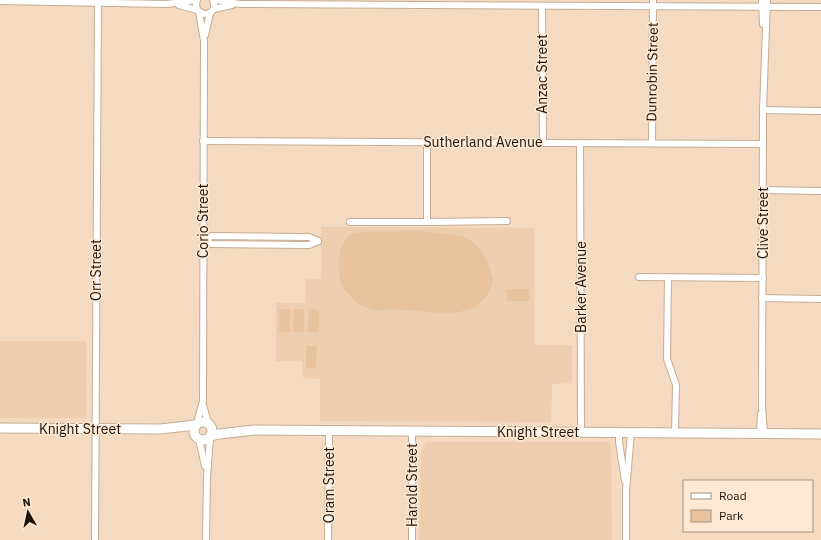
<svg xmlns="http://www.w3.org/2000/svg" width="821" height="540" viewBox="0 0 821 540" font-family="'IBM Plex Sans',sans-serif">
	<rect width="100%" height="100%" fill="#f3dac0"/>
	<g fill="#edceaf">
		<path d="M321 227 535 228 534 345H572V383L552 384 551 422 320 421V379L303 378 302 361H276V303H305L306 279H321Z"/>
		<rect x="0" y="341" width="86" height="77"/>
		<path d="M426 442H608L611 445 612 540H419L421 450Z"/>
	</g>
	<g fill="#e8c39d">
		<path d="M419 231 462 236 473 242 481 250 487 260 493 278 491 287 488 294 477 307 452 314 392 309 377 311 359 305 350 296 340 283 339 262 340 250 348 236 353 233 362 232Z"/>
		<rect x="507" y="289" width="23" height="12"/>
		<rect x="279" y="309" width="11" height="23"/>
		<path d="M294 309H304V332H293Z"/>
		<path d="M309 309 319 310V332H308Z"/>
		<path d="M306 346H317L316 368H306Z"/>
	</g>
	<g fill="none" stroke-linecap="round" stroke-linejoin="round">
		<g stroke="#c5ad94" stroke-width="8">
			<g id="street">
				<path d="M197 0 196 4 197 10 204 14C213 14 216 8 213 0"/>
				<path d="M216 0 240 4 821 7"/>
				<path d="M762 0 763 24"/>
				<path d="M0 1 167 4 196 0"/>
				<path d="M179 5 197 10"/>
				<path d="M542 6 543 143"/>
				<path d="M214 9 232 5"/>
				<path d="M205 35 210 13"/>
				<path d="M763 110 821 111"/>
				<path d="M203 141 763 144"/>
				<path d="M580 143 581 432"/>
				<path d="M652 143 653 0"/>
				<path d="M762 190 821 191"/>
				<path d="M350 222H427V142"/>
				<path d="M427 222 507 221"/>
				<path d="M203 240 212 236 309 237 318 241"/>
				<path d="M203 240 212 244 309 245 318 241"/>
				<path d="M639 277 763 278"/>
				<path d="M668 277 667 359 676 385 675 433"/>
				<path d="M762 298 821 299"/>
				<path d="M203 405 208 423"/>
				<path d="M197 423 203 401 204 41 199 12"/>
				<path d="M619 432V442L625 481"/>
				<path d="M760 433 761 414"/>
				<path d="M764 433 762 407 763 110 767 0"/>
				<path d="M199 439 205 466"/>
				<path d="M95 540 98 0"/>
				<path d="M206 540 207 477 210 437"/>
				<path d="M328 540 329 430"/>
				<path d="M412 540V431"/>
				<path d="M626 540V491L631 433"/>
			</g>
		</g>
		<g stroke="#c5ad94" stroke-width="11">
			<g id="secondary">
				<circle cx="203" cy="431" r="9"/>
				<path d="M0 428 160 429 196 425"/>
				<path d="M210 436 219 434 254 430 821 434"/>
			</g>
		</g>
		<use href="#street" stroke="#fff" stroke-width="6"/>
		<use href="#secondary" stroke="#fff" stroke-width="9"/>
	</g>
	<g text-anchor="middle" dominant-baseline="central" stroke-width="3" stroke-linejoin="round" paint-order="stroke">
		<g font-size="14" fill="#1c130a" stroke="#fde8d3">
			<text transform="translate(652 72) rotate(-89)">Dunrobin Street</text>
			<text transform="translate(542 74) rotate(-90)">Anzac Street</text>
			<text x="483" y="142">Sutherland Avenue</text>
			<text transform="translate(203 221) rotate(-90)">Corio Street</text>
			<text transform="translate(763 223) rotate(-90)">Clive Street</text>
			<text transform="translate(96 270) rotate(-90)">Orr Street</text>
			<text transform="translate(581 287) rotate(-90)">Barker Avenue</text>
			<text x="80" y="429">Knight Street</text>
			<text x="538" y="432">Knight Street</text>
			<text transform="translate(329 485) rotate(-90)">Oram Street</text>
			<text transform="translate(412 485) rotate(-90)">Harold Street</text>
		</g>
	</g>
	<rect x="683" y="480" width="130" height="52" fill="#fde8d3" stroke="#a39383"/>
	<rect x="691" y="493" width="20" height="6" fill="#ffffff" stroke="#a39383"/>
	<text x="719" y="500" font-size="12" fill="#1c130a">Road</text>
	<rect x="691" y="510" width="20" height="12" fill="#e8c39d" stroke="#a39383"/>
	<text x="719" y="520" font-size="12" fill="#1c130a">Park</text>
	<g transform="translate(28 512) rotate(351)" stroke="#fde8d3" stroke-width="3" paint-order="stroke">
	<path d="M0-3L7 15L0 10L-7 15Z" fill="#1c130a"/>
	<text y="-6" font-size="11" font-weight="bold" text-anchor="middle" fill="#1c130a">N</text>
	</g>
</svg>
